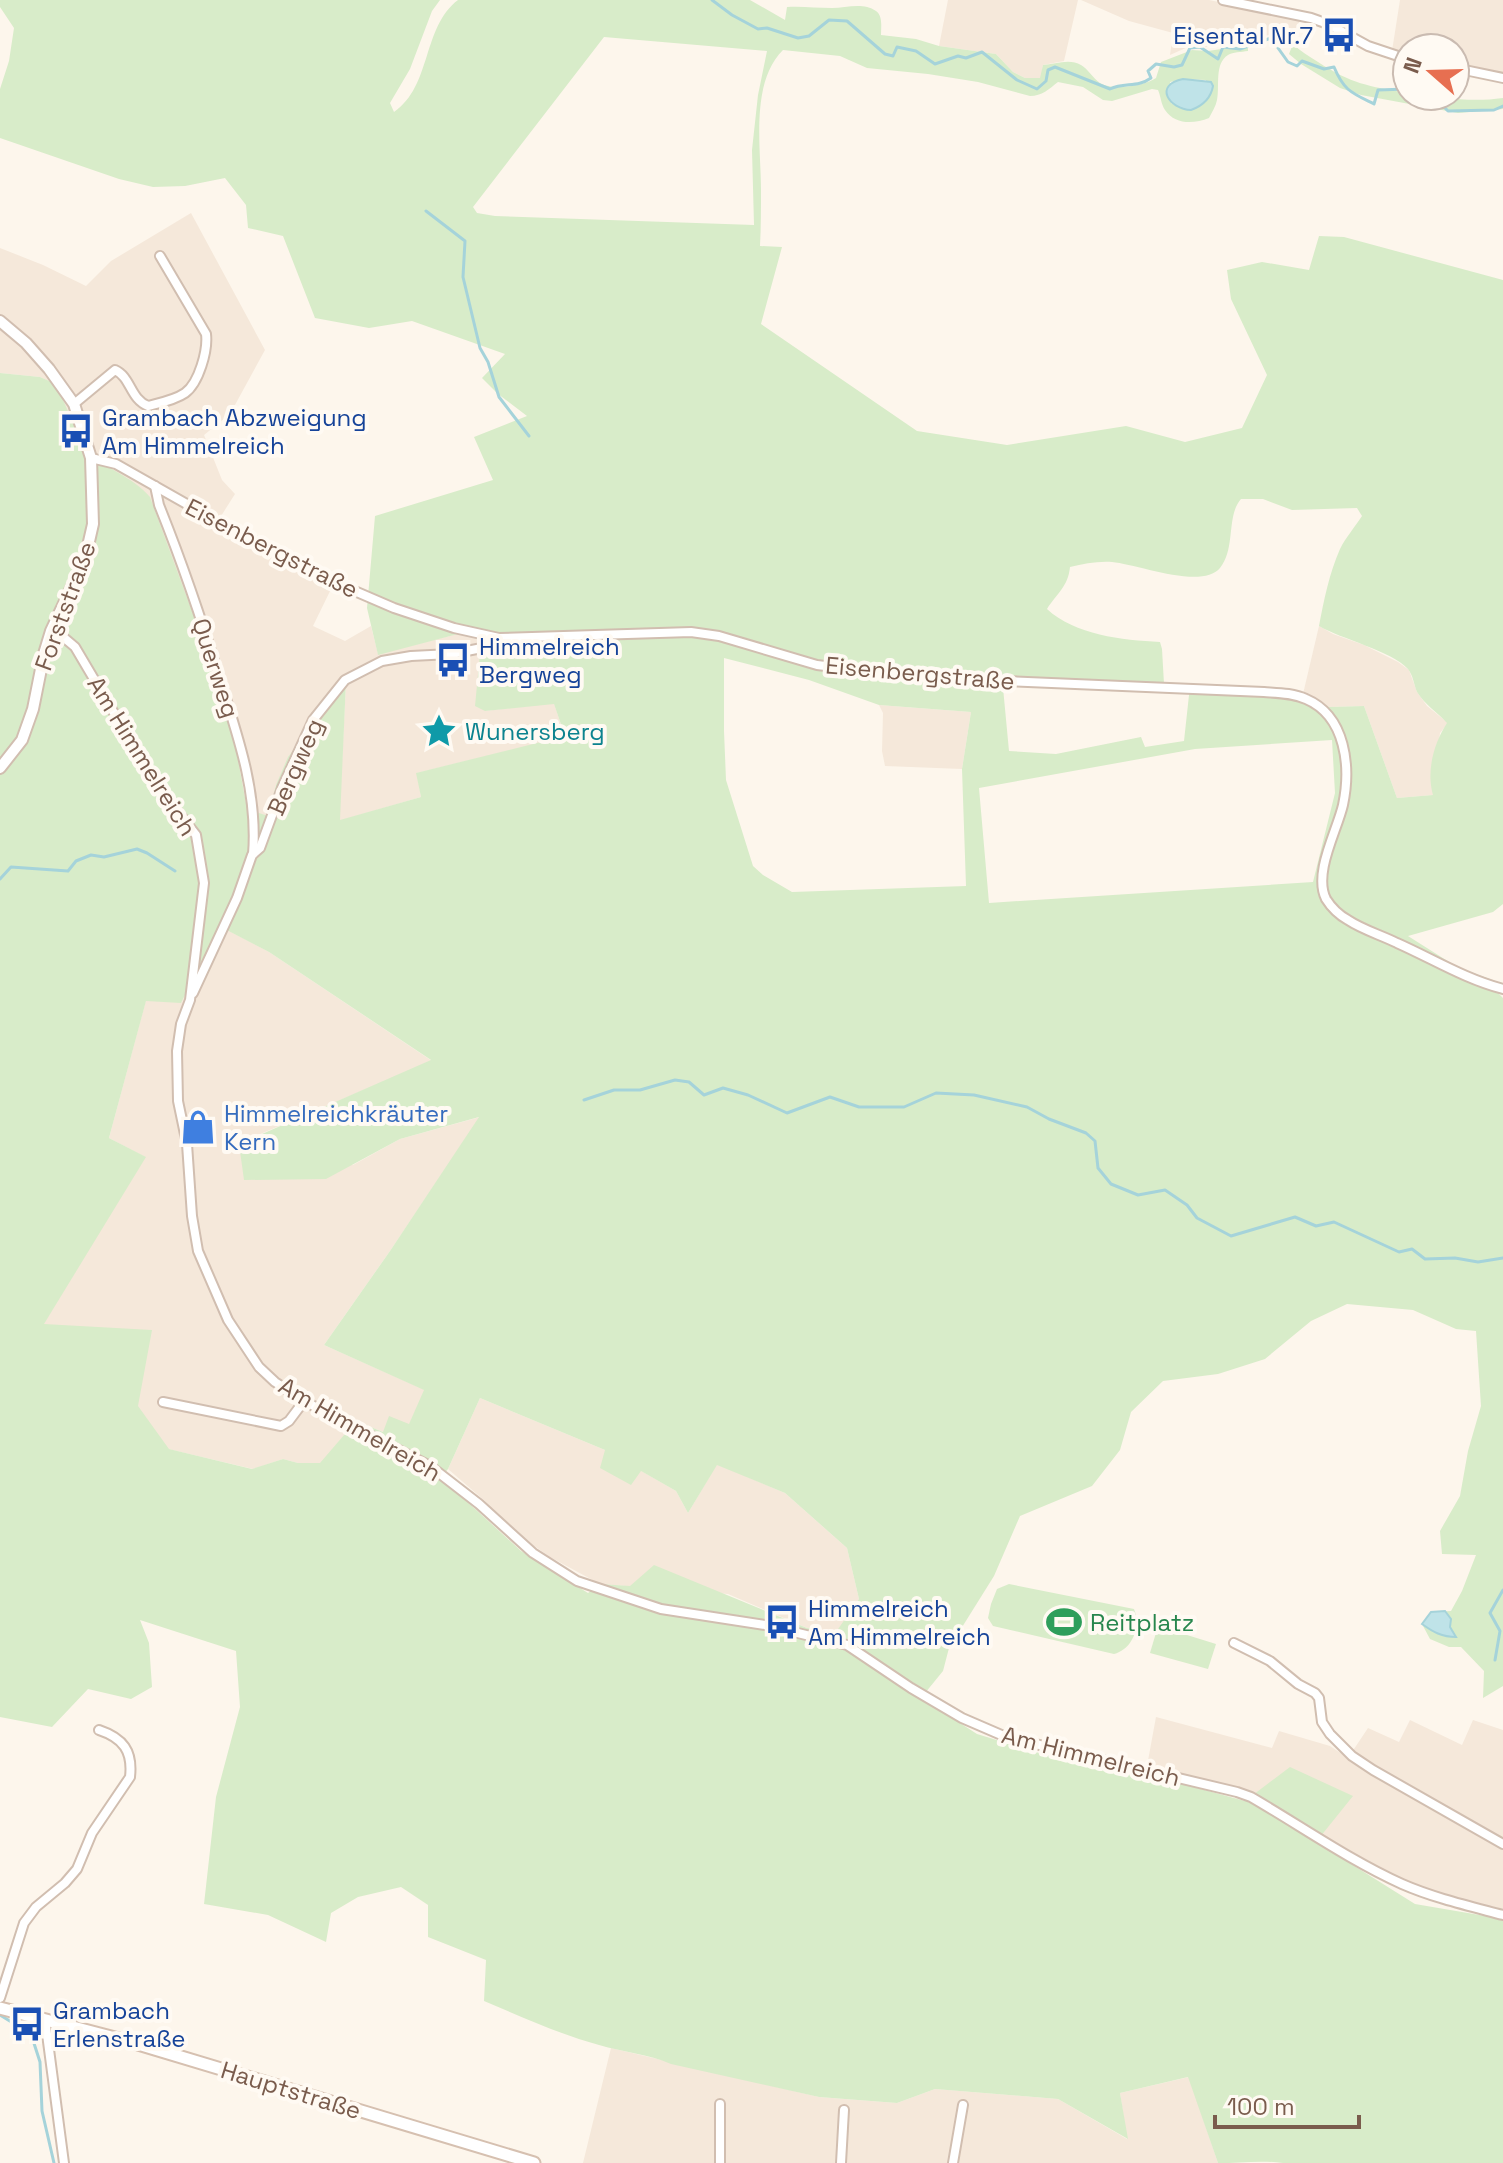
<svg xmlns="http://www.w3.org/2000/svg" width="1503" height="2163" viewBox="0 0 1503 2163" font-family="'Space Grotesk',sans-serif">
	<rect width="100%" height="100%" fill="#fdf6ec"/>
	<g fill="#f5e8da">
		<path d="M948 0H1078L1064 61 1043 65 1041 79 1025 78 1013 72 996 54 939 46Z"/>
		<path d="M1081 0H1209L1300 19 1293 44 1273 34 1225 45 1205 47 1190 46 1170 55 1173 33 1129 21Z"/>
		<path d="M1400 0H1503V75L1455 65V48H1407V54L1392 51Z"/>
		<path d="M191 213 265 350 230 414 204 435 222 480 235 494 216 524 333 585 313 626 345 641 371 626 378 654 473 630 482 632 485 711 554 703 565 737 417 773 421 797 339 821 346 683 276 785 268 816 256 813 246 803 243 777 94 459 85 450 80 441 56 385 40 377 0 373V248L43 265 86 286 111 261Z"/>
		<path d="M1319 626 1333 634 1364 645 1398 662 1409 670 1417 692 1427 706 1448 723 1440 733 1433 795 1397 798 1364 706 1329 707 1303 694Z"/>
		<path d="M879 705 971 712 962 769 885 766 882 751 883 713Z"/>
		<path d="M218 925 269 952 432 1061 239 1143 353 1165 400 1139 480 1117 390 1251 324 1345 425 1390 409 1425 383 1432 356 1421 321 1463H298L283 1459 253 1469 168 1449 137 1406 43 1324 145 1157 109 1138 146 1000 181 1002Z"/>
		<path d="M480 1398 605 1450 676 1491 688 1513 717 1464 785 1493 847 1548 859 1599 837 1632 807 1628 728 1594 600 1584 550 1557 506 1526 485 1501 448 1469Z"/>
		<path d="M1156 1717 1272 1748 1279 1731 1330 1746 1348 1758 1368 1728 1399 1742 1410 1720 1462 1745 1473 1720 1503 1730V1911L1426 1888 1390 1874 1253 1794 1226 1784 1147 1766Z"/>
		<path d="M611 2048 819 2097 897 2103 935 2089 1058 2099 1127 2139 1120 2093 1189 2077 1218 2163H583Z"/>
	</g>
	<g fill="#d8ecc9" fill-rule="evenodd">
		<path d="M0 0H440L432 11 410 69 390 103 394 112C432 86 422 27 458 0H750L785 20 787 7C802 6 816 8 832 8 846 8 863 2 876 11 883 16 881 27 881 35L916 39 939 46 996 54 1013 72 1025 78H1040L1043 65C1055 64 1070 58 1081 65 1088 69 1093 78 1100 83 1112 91 1145 86 1156 78L1161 62 1192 50 1208 51 1248 45V51C1241 52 1233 52 1228 55 1214 64 1220 86 1217 100 1216 106 1212 112 1209 118 1194 124 1175 125 1165 110 1161 104 1161 97 1158 90L1152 89 1112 101 1103 100 1083 87 1058 82C1049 89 1042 96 1030 96L978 82 928 74 867 68 840 56 783 50C750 83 761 147 761 189 761 208 761 227 760 246L782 247 761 324 917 431 1007 445 1126 426 1185 442 1242 428 1267 375 1231 299 1227 270 1262 262 1309 270 1319 236 1344 237 1503 280V904L1493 912 1408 936 1457 967 1498 982 1497 992 1503 998V1686L1483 1698 1484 1671 1461 1647H1449L1430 1639 1422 1624 1431 1612 1451 1611 1462 1591 1476 1555 1442 1554 1440 1531 1460 1496 1468 1451 1481 1406 1476 1331 1456 1329 1413 1310 1347 1304 1311 1321 1265 1359 1218 1374 1163 1381 1131 1412 1120 1450 1092 1486 1020 1516 994 1576 949 1648 943 1671 921 1698 977 1734 1039 1753 1131 1770 1245 1801 1290 1767 1353 1796 1316 1842 1415 1904 1503 1919V2163H1283C1261 2160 1240 2163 1218 2163L1188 2077 1120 2093 1128 2139 1058 2099 935 2089 897 2103 819 2097 671 2064C648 2054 623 2052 599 2045 559 2034 522 2017 484 2001L486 1960 428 1937V1905L401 1887 358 1897 331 1913 326 1942 268 1915 204 1904 216 1797 240 1707 236 1651 140 1620 149 1643 152 1687 131 1699 88 1689 52 1727 0 1717V373L40 377 56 384 85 450C105 469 132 476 150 497L200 633 234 738 246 803 256 812 268 816 276 785 288 757 346 681 340 820 421 797 416 773 565 736 554 704 485 711 475 706 482 632 473 630 378 655 367 608 375 516 493 480 474 437 527 416 498 394 482 378 505 354 412 321 369 328 315 318 283 236 248 228 246 205 225 178 185 186 153 187 119 179 0 138V89L9 61 14 28 0 7ZM604 37 767 51 758 95 752 150 754 225 495 216 477 213 473 207ZM1183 79 1206 80 1204 102 1191 110 1180 108 1171 103 1170 82ZM1241 499H1263L1292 510 1357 508 1362 516C1355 527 1346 537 1340 549 1329 574 1324 600 1319 626 1341 639 1392 651 1408 669 1413 675 1414 685 1417 692 1425 705 1437 712 1447 723 1434 743 1426 771 1433 795L1397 798 1364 706 1329 707 1303 694 1190 686 1184 741 1145 747 1141 737 1056 754 1009 751 1002 677 1164 684 1162 649 1160 642C1122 640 1075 635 1047 609 1057 593 1068 587 1070 567 1084 564 1097 561 1112 562 1137 564 1202 590 1220 568 1236 548 1226 516 1241 499ZM724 658 809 680 879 705 971 712 962 769 966 886 792 892 763 875 753 866 726 780 724 731ZM1332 740 1335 793 1313 882 989 903 979 788 1195 749ZM219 926 269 952 431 1060 239 1144 244 1180 326 1179 400 1139 479 1117 390 1251 324 1345 424 1390 409 1424 389 1416 383 1432 356 1421 320 1463H298L283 1459 252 1469 169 1449 138 1406 152 1330 44 1324 146 1157 109 1138 146 1001 181 1003ZM480 1398 605 1450 600 1468 631 1485 641 1471 676 1491 688 1513 717 1465 785 1493 847 1548 859 1599 836 1632 807 1628 654 1565 630 1586 600 1584 588 1593 521 1551 473 1507 440 1479 448 1469Z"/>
		<path d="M1293 44C1300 51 1309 56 1318 62 1352 84 1368 86 1407 93V96C1441 96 1468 103 1503 98V109L1458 113 1361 95 1340 88 1301 64 1289 54Z"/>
		<path d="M1009 1584 1134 1609C1141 1626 1133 1649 1114 1654L993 1626 988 1618 991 1604 997 1589Z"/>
		<path d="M1158 1626 1216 1644 1208 1669 1150 1653Z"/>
	</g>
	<g fill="#bfe3e8" stroke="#a5d3da" stroke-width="2">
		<path d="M1183 79 1211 82 1213 86C1211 98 1202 106 1191 110 1169 109 1153 85 1183 79Z"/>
		<path d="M1445 1611 1451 1619 1450 1627 1456 1637C1442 1637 1433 1632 1422 1624L1431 1612Z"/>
	</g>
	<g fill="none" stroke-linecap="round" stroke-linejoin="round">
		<g stroke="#a5d3da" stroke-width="3">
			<path d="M712 0 732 15 758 29 767 28 798 38 809 36 829 20 847 21 885 54 893 56 897 47 916 51 935 64 958 56 966 58 982 52 1017 80 1037 89 1046 81 1048 70 1055 67 1110 89C1125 82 1137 88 1151 78L1148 71 1156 64 1174 67 1182 65 1190 48 1200 47 1218 59 1223 47 1240 49 1271 38 1288 62 1297 66 1302 61 1324 69 1334 67C1344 91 1352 93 1374 104L1378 90 1407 89"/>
			<path d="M1433 96 1448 111 1494 110 1503 106"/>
			<path d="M426 211 465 241 463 277 480 348 488 362 499 397 529 436"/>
			<path d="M0 879 11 867 68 871 76 861 91 855 104 857 137 849 147 853 175 871"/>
			<path d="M584 1100 614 1090H640L675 1080 689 1082 704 1095 723 1088 748 1095 787 1113 830 1097 859 1107H904L936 1093 974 1095 1027 1107 1049 1119 1086 1133 1095 1141 1098 1168 1111 1184 1138 1195 1165 1190 1187 1205 1197 1218 1231 1236 1295 1217 1316 1226 1334 1222 1399 1252 1412 1249 1425 1259 1455 1258 1478 1262 1503 1258"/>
			<path d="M1495 1660 1500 1631 1490 1613 1503 1590"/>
			<path d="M0 2015 31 2034 40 2062 42 2111 54 2163"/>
		</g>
		<g stroke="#d1beb0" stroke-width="12">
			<g id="minor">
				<path d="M1223 0 1311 18 1328 24 1368 46 1407 59"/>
				<path d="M1455 68 1503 78"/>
				<path d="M74 404 115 370C131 377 130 399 148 406 160 403 175 400 185 393 199 383 208 350 206 334L160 256"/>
				<path d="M91 458 116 464 222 524 336 583 394 608 454 628 499 638 691 632 719 636 817 665 867 671 1006 681 1264 692C1278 693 1293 693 1306 699 1346 716 1351 767 1343 805 1337 831 1313 873 1326 899 1331 907 1339 915 1348 920 1363 930 1381 935 1397 943 1433 959 1465 979 1503 989"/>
				<path d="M155 486 159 505C182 562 202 621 220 680 238 736 258 794 253 854"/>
				<path d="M51 631 62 636 75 647 156 784 196 835 204 883 190 1000 181 1024 177 1051 178 1101 187 1144 192 1216 198 1251 228 1320 259 1367 275 1382 304 1401 430 1466 479 1504 533 1553 577 1581 661 1609 765 1625 847 1645 911 1688 962 1718 1006 1737 1237 1792 1251 1797C1301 1826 1349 1860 1402 1884 1434 1898 1469 1906 1503 1915"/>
				<path d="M193 993 237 898 252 855 260 848 282 788 313 720 345 680 382 661 411 656 451 654 482 648 486 644 487 637"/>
				<path d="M163 1402 281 1426 289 1421 304 1401"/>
				<path d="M1234 1643 1270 1661 1298 1684 1315 1693 1319 1698 1322 1722 1330 1734 1352 1756 1373 1770 1503 1844"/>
				<path d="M0 1998 24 1923 36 1907 65 1883 77 1869 92 1833 130 1777C133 1751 123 1738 99 1730"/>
				<path d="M45 2019 64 2163"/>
				<path d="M720 2163V2104"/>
				<path d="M841 2163 844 2110"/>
				<path d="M953 2163 963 2105"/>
			</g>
		</g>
		<g stroke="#d1beb0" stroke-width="14">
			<path id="tertiary" d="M0 321 26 343 49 369 74 404 91 458 93 524 85 559 51 631 44 654 33 709 22 740 0 768"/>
		</g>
		<g stroke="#d6c0b0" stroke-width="15">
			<path id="secondary" d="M0 2008 138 2044 534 2163"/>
		</g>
		<use href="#minor" stroke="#fff" stroke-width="8"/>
		<use href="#tertiary" stroke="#fff" stroke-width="10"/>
		<use href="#secondary" stroke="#fff" stroke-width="11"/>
	</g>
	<defs>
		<g id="bus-bare" transform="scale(2.76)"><path d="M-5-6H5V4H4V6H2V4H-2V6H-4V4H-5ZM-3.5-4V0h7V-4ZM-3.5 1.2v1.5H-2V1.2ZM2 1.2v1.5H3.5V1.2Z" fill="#1a4fb4" stroke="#fffaf3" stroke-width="2.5" paint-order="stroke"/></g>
		<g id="sight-bare" transform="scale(2.76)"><path d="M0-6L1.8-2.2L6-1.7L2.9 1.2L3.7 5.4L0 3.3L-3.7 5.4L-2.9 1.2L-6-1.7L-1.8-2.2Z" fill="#0f9aa8" stroke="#fffaf3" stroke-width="2.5" paint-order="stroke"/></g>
		<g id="shop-bare" transform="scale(2.76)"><path d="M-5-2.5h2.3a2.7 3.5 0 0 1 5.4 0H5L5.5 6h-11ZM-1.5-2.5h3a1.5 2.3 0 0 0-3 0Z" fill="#3f7fe0" stroke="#fffaf3" stroke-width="2.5" paint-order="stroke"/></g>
		<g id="stadium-bare" transform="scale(2.76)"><path d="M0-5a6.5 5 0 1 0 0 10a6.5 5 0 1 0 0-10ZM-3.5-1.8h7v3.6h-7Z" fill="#2e9e5b" stroke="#fffaf3" stroke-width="2.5" paint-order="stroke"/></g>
	</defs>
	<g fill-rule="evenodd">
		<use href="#bus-bare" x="1339" y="35"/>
		<use href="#bus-bare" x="76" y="431"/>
		<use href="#bus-bare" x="453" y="660"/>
		<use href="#sight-bare" x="439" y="731"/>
		<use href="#shop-bare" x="198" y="1127"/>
		<use href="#bus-bare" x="782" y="1622"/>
		<use href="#stadium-bare" x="1064" y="1622"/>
		<use href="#bus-bare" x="27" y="2024"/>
	</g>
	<g text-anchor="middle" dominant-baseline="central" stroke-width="8" stroke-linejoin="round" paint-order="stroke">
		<g font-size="24" fill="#164399" stroke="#fffaf3" text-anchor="start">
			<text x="1313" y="35" text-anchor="end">Eisental Nr.7</text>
			<text x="102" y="417">Grambach Abzweigung<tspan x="102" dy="28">Am Himmelreich</tspan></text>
			<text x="479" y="646">Himmelreich<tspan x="479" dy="28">Bergweg</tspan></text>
			<text x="808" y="1608">Himmelreich<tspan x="808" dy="28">Am Himmelreich</tspan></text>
			<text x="53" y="2010">Grambach<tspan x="53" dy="28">Erlenstraße</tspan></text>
		</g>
		<g font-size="24" fill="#7a5c4d" stroke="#fffaf3">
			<text transform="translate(272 548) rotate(27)">Eisenbergstraße</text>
			<text transform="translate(65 606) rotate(-70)">Forststraße</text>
			<text transform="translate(216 668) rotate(72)">Querweg</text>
			<text transform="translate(920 673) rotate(5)">Eisenbergstraße</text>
			<text transform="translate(142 756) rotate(58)">Am Himmelreich</text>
			<text transform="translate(295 767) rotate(-66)">Bergweg</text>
			<text transform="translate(360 1429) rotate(30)">Am Himmelreich</text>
			<text transform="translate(1091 1756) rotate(14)">Am Himmelreich</text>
			<text transform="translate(291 2090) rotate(17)">Hauptstraße</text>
		</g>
		<g font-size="24" fill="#0d838f" stroke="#fffaf3" text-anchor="start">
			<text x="465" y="731">Wunersberg</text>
		</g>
		<g font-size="24" fill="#366cbe" stroke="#fffaf3" text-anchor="start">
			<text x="224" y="1113">Himmelreichkräuter<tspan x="224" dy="28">Kern</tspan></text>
		</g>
		<g font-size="24" fill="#27864d" stroke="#fffaf3" text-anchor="start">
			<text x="1090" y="1622">Reitplatz</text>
		</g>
	</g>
	<g transform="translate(1431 72) rotate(290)"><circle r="38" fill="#fffaf3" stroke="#cabbb1" stroke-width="2"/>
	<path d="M0-6L14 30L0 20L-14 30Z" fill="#e76f51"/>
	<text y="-12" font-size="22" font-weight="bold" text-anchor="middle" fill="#7a5c4d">N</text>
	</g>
	<path d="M1215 2115v12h144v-12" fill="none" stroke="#7a5c4d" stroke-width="4"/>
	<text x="1227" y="2115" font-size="24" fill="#7a5c4d" stroke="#fffaf3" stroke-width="6" paint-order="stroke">100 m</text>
</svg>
